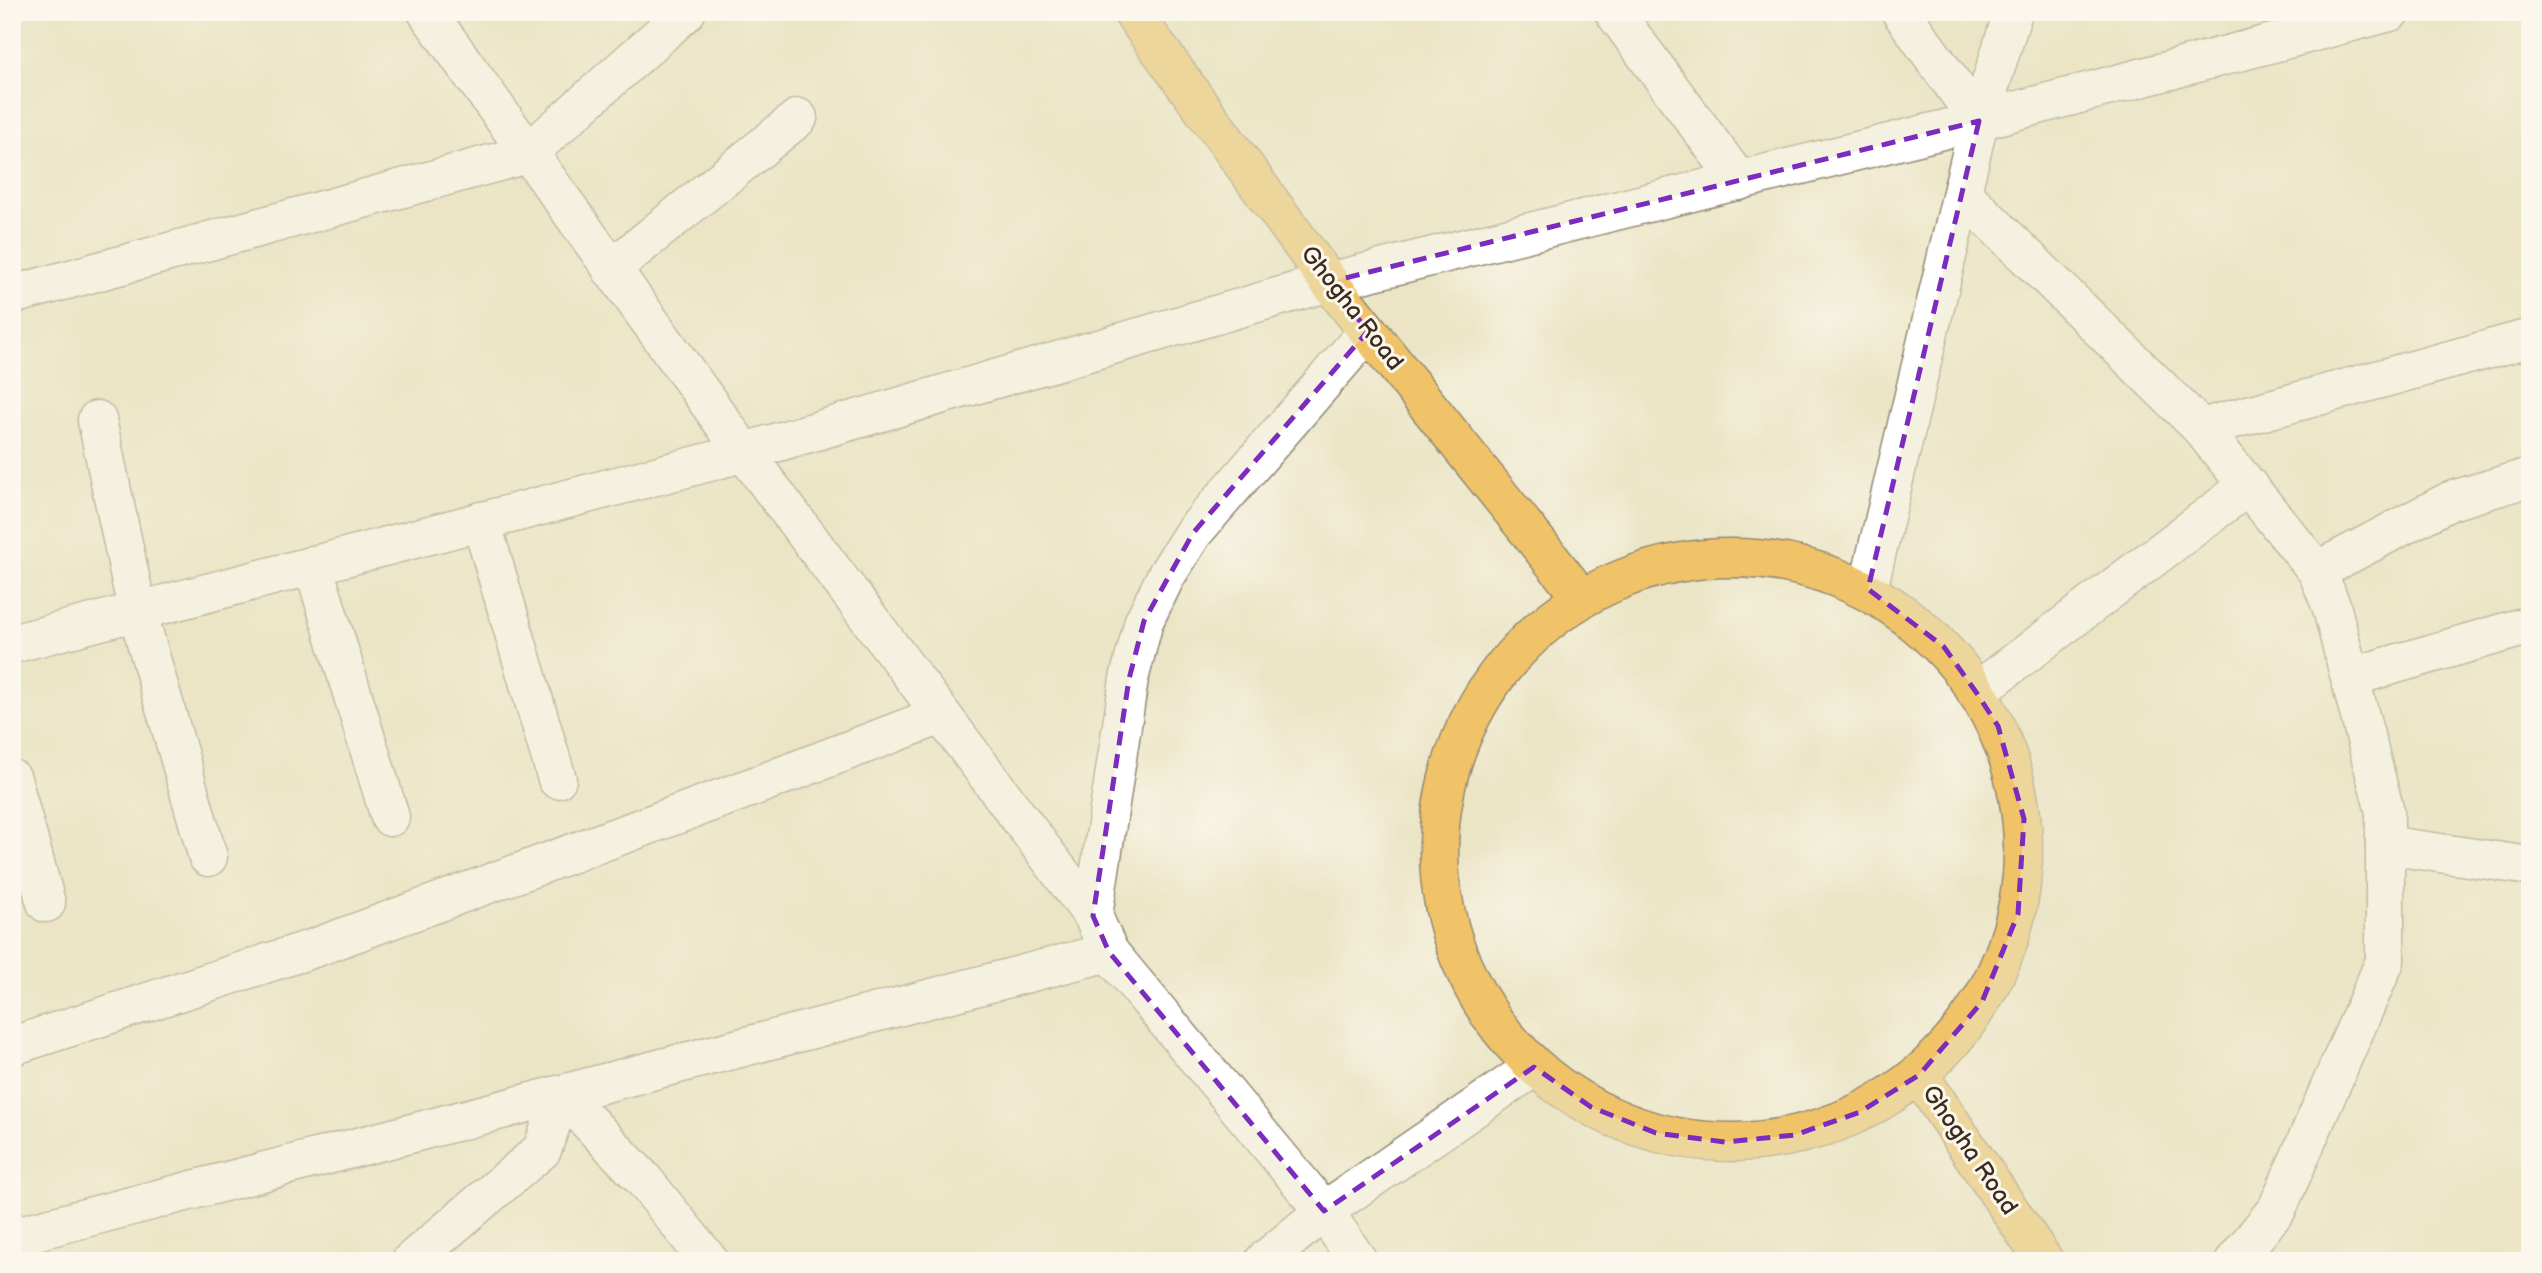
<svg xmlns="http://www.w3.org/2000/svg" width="2542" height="1273" viewBox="0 0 2542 1273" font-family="'Balsamiq Sans',sans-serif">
	<rect width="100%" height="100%" fill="#fbf7ec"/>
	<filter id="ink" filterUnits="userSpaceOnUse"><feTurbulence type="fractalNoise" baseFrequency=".0143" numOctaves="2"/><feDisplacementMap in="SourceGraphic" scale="14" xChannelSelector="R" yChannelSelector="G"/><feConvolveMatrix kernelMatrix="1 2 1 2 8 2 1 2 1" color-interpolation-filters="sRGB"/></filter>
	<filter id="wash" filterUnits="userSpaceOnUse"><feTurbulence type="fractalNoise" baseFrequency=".00686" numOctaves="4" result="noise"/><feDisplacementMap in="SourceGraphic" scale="28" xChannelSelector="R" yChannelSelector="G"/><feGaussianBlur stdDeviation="1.57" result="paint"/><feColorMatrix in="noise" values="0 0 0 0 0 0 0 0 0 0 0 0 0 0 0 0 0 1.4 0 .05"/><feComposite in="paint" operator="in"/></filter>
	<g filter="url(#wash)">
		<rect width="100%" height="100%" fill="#ebe5c6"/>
	</g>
	<g filter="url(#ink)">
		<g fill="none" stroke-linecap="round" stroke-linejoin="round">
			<g stroke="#938872" stroke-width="41">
				<g id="minor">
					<path d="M427 12 744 452 1093 916 1109 952 1324 1211 1358 1261"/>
					<path d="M1614 12 1739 181"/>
					<path d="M1901 12 1979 121"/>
					<path d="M1962 193 2201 428 2317 571"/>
					<path d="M611 269 798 118"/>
					<path d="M12 295 527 154 686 12"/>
					<path d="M97 420 137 610 208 857"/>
					<path d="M2201 428 2530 338"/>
					<path d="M481 521 557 779"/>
					<path d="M313 565 390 817"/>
					<path d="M1868 589 1979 121 2013 12"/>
					<path d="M12 644 713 461 1329 282 1962 125 2390 12"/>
					<path d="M2351 677 2530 625"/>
					<path d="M1976 692 2248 486"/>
					<path d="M12 779 46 903"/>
					<path d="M2385 845 2530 866"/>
					<path d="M1093 916 1129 679 1144 621 1166 576 1193 533 1368 331"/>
					<path d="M12 1046 314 948 763 783 941 715"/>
					<path d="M12 1237 1109 952"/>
					<path d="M411 1261 542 1150 562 1094 643 1179 709 1261"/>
					<path d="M1264 1261 1324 1211 1534 1067"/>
					<path d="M2235 1261 2277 1209 2385 961V812L2331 605 2317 571 2450 501 2530 477"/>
				</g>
			</g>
			<g stroke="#938872" stroke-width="41">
				<g id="major">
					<path d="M1132 12 1329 282 1581 597"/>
					<circle cx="1731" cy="850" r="292"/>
					<path d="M1919 1075 2044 1261"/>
				</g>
			</g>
			<use href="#minor" stroke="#fff" stroke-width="38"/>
			<use href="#major" stroke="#f0c369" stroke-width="38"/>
		</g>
	</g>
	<path d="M0 0H2542V1273H0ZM1979 121 1868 589 1944 647 1976 692 1998 726 2024 819 2018 914 1982 1002 1919 1075 1860 1112 1795 1135 1725 1142 1656 1133 1591 1107 1534 1067 1324 1211 1109 952 1093 916 1129 679 1144 621 1193 533 1368 331 1329 282Z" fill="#ebe5c6" fill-opacity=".55" fill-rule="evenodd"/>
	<path fill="none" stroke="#7b2cbf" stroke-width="5" stroke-dasharray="14 9" stroke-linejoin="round" d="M1979 121 1868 589 1944 647 1976 692 1998 726 2024 819 2018 914 1982 1002 1919 1075 1860 1112 1795 1135 1725 1142 1656 1133 1591 1107 1534 1067 1324 1211 1109 952 1093 916 1129 679 1144 621 1193 533 1368 331 1329 282Z"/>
	<g text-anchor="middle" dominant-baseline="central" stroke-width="6" stroke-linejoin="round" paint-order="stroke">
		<g font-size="24" fill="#3b2a1e" stroke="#fbf7ec">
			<text transform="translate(1352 308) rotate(52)">Ghogha Road</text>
			<text transform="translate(1970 1150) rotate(56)">Ghogha Road</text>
		</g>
	</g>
	<rect width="2542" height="1273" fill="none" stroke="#fbf7ec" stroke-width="42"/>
</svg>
